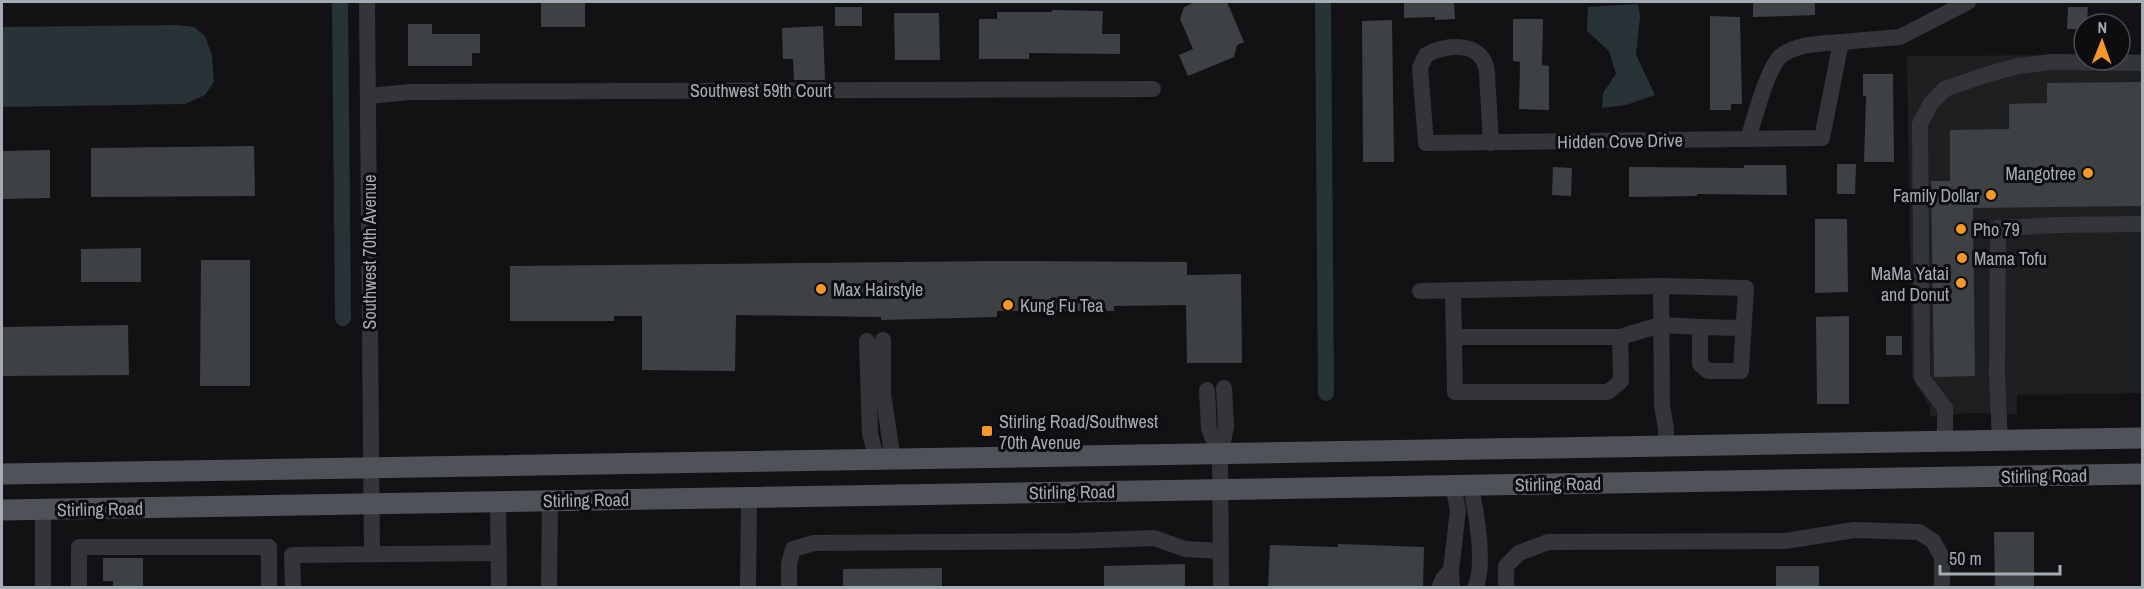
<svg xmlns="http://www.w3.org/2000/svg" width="2144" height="589" viewBox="0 0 2144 589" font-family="'Archivo Narrow',sans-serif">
	<rect width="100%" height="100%" fill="#121214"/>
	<path fill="#1e1f21" d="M2120 54H2142V393L2017 395V414L1972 413 1930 416V407L1912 377 1907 56 2084 55 2120 60Z"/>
	<g fill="#283338">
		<path d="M1638 4 1640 16 1636 55 1655 95 1626 105 1602 108 1603 93 1616 74 1609 51 1587 31 1588 7Z"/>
		<path d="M177 25 194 27 205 36 212 56 214 82 205 95 185 104 2 107V27Z"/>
	</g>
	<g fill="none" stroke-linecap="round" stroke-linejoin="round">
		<g stroke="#283338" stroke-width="16">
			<path d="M340 2 343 318"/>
			<path d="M1323 2 1326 393"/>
		</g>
	</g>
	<g fill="#3e4144">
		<rect x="541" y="2" width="44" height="25"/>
		<path d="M1192 2H1227L1244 42 1237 45 1234 57 1188 76 1179 55 1193 49 1180 19 1184 7 1191 4Z"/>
		<path d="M1404 2H1454L1455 19 1435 20V17L1404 18Z"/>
		<path d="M1753 2H1815V15L1753 17Z"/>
		<rect x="835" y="7" width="27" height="19"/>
		<path d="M2068 7H2088L2087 24H2084V29H2067Z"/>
		<path d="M1052 10 1103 11 1102 34H1120V54L1029 53V59H979V19H997V12H1052Z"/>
		<path d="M894 13H939L940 60H895Z"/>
		<path d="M1710 16 1740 17 1742 104H1731V110H1710Z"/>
		<path d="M1513 19H1543L1542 65 1549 66V110L1519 109 1520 62 1513 61Z"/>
		<path d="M1392 20 1394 162H1363L1362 21Z"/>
		<path d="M408 24H432V34H480V53H472V66H408Z"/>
		<path d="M823 26 825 80H794L793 59H783L782 28Z"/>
		<path d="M1863 74H1893L1894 162H1864L1866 96H1863Z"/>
		<path d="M2142 82V206L1973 208 1975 376 1934 377 1931 181H1950V130L2009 129V104L2047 103V83Z"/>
		<path d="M254 146 255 196 91 197V148Z"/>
		<path d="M50 150V198L2 199V151Z"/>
		<path d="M1837 164H1856L1855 194H1837Z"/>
		<path d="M1744 165H1786L1787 195 1697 194V196L1629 197V167L1744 168Z"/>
		<path d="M1553 167 1572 168 1571 196 1552 195Z"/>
		<path d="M1815 219H1847L1848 292 1815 293Z"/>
		<path d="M141 248V282H81V249Z"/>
		<path d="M201 260H250V386H200Z"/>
		<path d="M996 261 1187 262V275L1241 274 1242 363H1187L1186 305 1114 306V311H997V317L881 320V317L736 315 735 371 642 370V316H614V321H510V266Z"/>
		<path d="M1849 316V404H1817L1816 317Z"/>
		<path d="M128 325 129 375 2 376V327Z"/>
		<rect x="1886" y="336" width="16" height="19"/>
		<path d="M1994 532H2034V588H1995Z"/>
		<path d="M1338 544 1424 547 1423 588H1268L1270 545 1338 547Z"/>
		<path d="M103 558H143V588H113V581H103Z"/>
		<path d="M1185 564V588H1104V566Z"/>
		<rect x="1776" y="566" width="43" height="22"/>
		<path d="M942 568V588H843V569Z"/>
	</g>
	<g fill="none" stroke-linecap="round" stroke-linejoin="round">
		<g stroke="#333539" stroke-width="16">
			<path d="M367 2 372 554"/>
			<path d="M369 96 410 92 1153 89"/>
			<path d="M1748 139C1755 117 1765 76 1778 59 1790 44 1823 43 1841 42"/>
			<path d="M1491 143C1490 126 1489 108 1488 91 1487 83 1488 74 1486 67 1479 40 1444 45 1426 55L1420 68 1426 143 1822 138 1841 42 1900 37 1968 2"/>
			<path d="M1661 286 1746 288 1741 371H1708L1700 364V327L1743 328"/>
			<path d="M1453 290 1455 392H1608L1621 381 1620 337 1660 325 1700 327"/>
			<path d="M1420 291 1661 286 1662 406 1666 428V447"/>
			<path d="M1454 337H1620"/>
			<path d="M883 340V394L893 460"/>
			<path d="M867 341 870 434 877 460"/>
			<path d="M1207 390 1209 429 1220 455"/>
			<path d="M2000 441 1997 375 1998 228 2057 225 2142 224"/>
			<path d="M1945 442V408L1922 378 1920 124 1931 103 1945 89 1985 75 2018 66 2052 62 2142 63"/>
			<path d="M1470 485C1476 508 1486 567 1475 588"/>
			<path d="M498 501 499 588"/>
			<path d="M43 510V588"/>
			<path d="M79 588V547H269V588"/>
			<path d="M293 588 292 555 499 553"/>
			<path d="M549 588 550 501"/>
			<path d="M748 588 749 497"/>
			<path d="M789 588V564L793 549 814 543 1076 541 1154 538 1185 549 1221 551"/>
			<path d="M1221 588 1220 455 1226 427 1224 388"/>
			<path d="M1439 588 1443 579 1451 570"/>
			<path d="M1452 588 1451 570 1458 510 1453 485"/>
			<path d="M1506 588V566L1519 553 1548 542 1785 541 1854 530 1919 532 1933 541 1942 557V588"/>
		</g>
		<g stroke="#4f5258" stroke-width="21">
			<path d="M2 474 2142 438"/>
			<path d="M2 510 2142 474"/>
		</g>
	</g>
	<g fill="#f59829" stroke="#0d0d0f" stroke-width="2">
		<circle cx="2088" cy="173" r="6"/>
		<circle cx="1991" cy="195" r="6"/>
		<circle cx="1961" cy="229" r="6"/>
		<circle cx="1962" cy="258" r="6"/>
		<circle cx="1961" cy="283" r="6"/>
		<circle cx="821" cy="289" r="6"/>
		<circle cx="1008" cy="305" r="6"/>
		<rect x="981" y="425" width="12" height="12" rx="3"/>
	</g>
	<g text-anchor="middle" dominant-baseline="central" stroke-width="6" stroke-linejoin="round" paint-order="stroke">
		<g font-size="18" fill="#a3abb5" stroke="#0d0d0f">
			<text x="761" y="90">Southwest 59th Court</text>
			<text transform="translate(1620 141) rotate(-1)">Hidden Cove Drive</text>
			<text transform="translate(369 252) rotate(-90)">Southwest 70th Avenue</text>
			<text transform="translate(2044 476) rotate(-1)">Stirling Road</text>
			<text transform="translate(1558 484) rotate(-1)">Stirling Road</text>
			<text transform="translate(1072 492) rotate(-1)">Stirling Road</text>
			<text transform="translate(586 500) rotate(-1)">Stirling Road</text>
			<text transform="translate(100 509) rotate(-1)">Stirling Road</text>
		</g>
		<g font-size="18" fill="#a3abb5" stroke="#0d0d0f" text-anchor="start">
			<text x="2076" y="173" text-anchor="end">Mangotree</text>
			<text x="1979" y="195" text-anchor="end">Family Dollar</text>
			<text x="1973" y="229">Pho 79</text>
			<text x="1974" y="258">Mama Tofu</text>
			<text x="1949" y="273" text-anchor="end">MaMa Yatai<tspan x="1949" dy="21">and Donut</tspan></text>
			<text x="833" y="289">Max Hairstyle</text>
			<text x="1020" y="305">Kung Fu Tea</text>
			<text x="999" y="421">Stirling Road/Southwest<tspan x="999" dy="21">70th Avenue</tspan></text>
		</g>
	</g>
	<rect width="2144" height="589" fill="none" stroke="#a3abb5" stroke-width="6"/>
	<g transform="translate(2102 42) rotate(1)"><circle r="28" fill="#0d0d0f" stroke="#494c51" stroke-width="1.5"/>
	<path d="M0-4.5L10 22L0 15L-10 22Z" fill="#f59829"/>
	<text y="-9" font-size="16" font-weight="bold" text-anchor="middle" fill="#a3abb5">N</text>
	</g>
	<path d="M1940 565v9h120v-9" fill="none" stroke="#a3abb5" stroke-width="3"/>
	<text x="1949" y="565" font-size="18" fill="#a3abb5" stroke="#0d0d0f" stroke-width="4.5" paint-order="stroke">50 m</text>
</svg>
